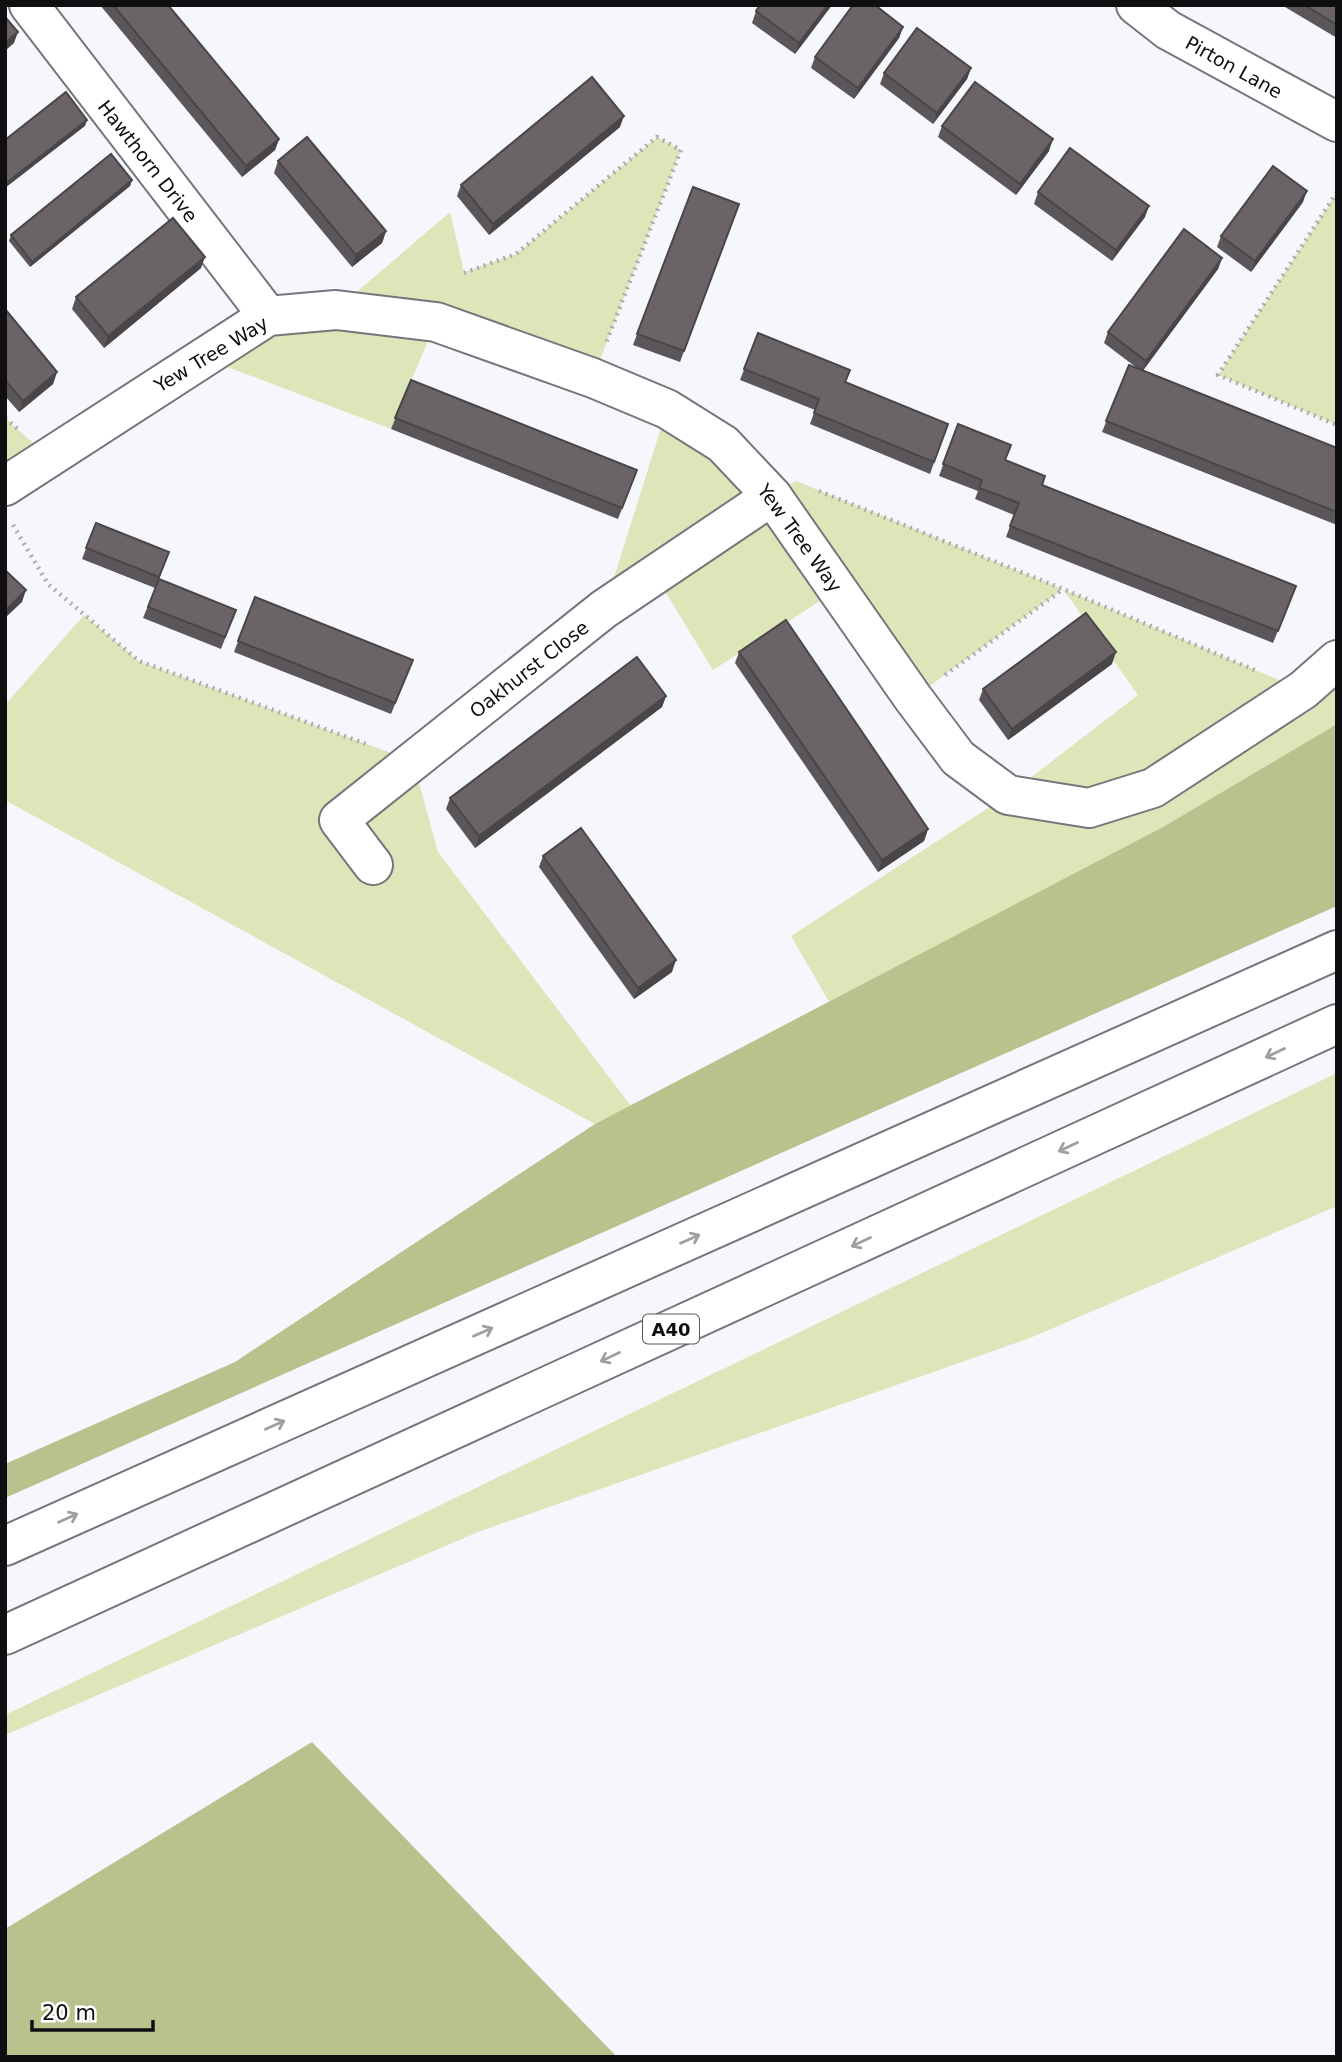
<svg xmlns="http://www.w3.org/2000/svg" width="1342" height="2062" viewBox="0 0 1342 2062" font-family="'DejaVu Sans',sans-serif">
	<rect width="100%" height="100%" fill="#f6f6fd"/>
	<g fill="#dde6b8">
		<path d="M657 137 681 150 593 378 436 322 391 429 201 357 336 310 450 212 464 272 516 254Z"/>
		<path d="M1337 192V425L1218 375Z"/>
		<path d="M667 409 772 496 796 481 1063 589 1303 690 1337 660V724L1163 827 829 1002 791 936 1008 795 1138 695 1063 589 913 698 837 590 713 670 655 575 604 609Z"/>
		<path d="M5 418 49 457 5 486Z"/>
		<path d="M84 615 139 661 413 761 438 852 631 1106 595 1124 5 800V705Z"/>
		<path d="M1337 1073V1206L1030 1338 478 1532 5 1735V1715Z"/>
	</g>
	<g fill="#b7c28c">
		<path d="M1337 724V906L5 1498V1464L235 1362 595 1124 1163 827Z"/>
		<path d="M312 1742 617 2057H5V1929Z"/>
	</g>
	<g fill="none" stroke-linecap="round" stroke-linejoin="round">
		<g stroke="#75767c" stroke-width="42">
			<g id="street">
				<path d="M29 5 268 316"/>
				<path d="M5 486 268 316 336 310 436 322 593 378 667 409 723 444 772 496 913 698 958 758 1008 795 1089 808 1153 788 1303 690 1337 660"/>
				<path d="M373 865 339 820 604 609 772 496"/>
			</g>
		</g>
		<g stroke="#75767c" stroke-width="42">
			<path id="secondary" d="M1136 5 1168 30 1337 122"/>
		</g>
		<g stroke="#75767c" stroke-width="42">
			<g id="highway">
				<path d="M5 1546 1337 950"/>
				<path d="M5 1635 1337 1024"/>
			</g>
		</g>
		<g stroke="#ababb1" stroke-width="4.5" stroke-dasharray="2 5" stroke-linecap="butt">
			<path d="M1337 192 1218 375 1337 425"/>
			<path d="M464 273 516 254 657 137 681 150 606 343"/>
			<path d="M5 418 20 431"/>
			<path d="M819 491 1063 589 1257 671"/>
			<path d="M13 525 48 584 139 661 369 745"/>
			<path d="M945 675 1062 590"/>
		</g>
		<use href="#street" stroke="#fff" stroke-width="38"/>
		<use href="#secondary" stroke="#fff" stroke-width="38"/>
		<use href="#highway" stroke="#fff" stroke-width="38"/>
	</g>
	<g fill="#5b5659">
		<path d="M100 5H168L279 139 275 150 242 177Z"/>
		<path d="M832 5 795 54 752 23 756 11Z"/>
		<path d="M1286 5H1337V38L1285 7Z"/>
		<path d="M903 27 899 38 854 99 811 68 815 57Z"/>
		<path d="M971 68 967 79 933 124 880 84 884 73Z"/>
		<path d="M942 126 1049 151 1016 195 938 137Z"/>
		<path d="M620 127 489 235 457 196 461 185Z"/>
		<path d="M278 161 386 231 382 243 352 267 274 173Z"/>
		<path d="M132 180 130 186 30 267 9 241 11 235Z"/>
		<path d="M693 187 739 204 680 362 633 345Z"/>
		<path d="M1038 192 1145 217 1112 261 1034 204Z"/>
		<path d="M1303 202 1251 272 1217 247 1221 236Z"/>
		<path d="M1222 258 1218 269 1143 370 1337 448V525L1102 432 1129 365 1137 368 1104 343 1108 332Z"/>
		<path d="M201 268 104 348 72 309 76 297Z"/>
		<path d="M5 309 57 372 53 384 19 412 5 396Z"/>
		<path d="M758 333 845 382 948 424 930 474 810 424 815 410 740 380Z"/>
		<path d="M411 380 637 470 618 519 391 429Z"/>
		<path d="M958 424 1005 460 1042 485 1296 586 1273 643 1006 537 1014 515 975 499 978 491 939 476Z"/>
		<path d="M96 523 169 552 159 579 236 610 221 649 143 618 155 588 82 559Z"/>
		<path d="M255 597 413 660 391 714 234 652Z"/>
		<path d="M739 652 928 829 924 841 878 872 735 663Z"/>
		<path d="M1112 664 1008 740 979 700 983 689Z"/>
		<path d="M666 696 662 707 475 848 446 809 450 798Z"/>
		<path d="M543 856 672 972 634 999 539 867Z"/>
	</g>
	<g fill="#4a4648">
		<path d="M828 5H832L795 54 799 43Z"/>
		<path d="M903 27 899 38 854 99 858 88Z"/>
		<path d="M18 32 14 43 5 51V43Z"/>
		<path d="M971 68 967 79 933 124 937 113Z"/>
		<path d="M624 116 620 127 489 235 493 224Z"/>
		<path d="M87 120 85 126 5 188V184Z"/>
		<path d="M279 139 275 150 242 177 246 166Z"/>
		<path d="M1053 139 1049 151 1016 195 1020 184Z"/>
		<path d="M132 180 130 186 30 267 32 262Z"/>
		<path d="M1307 191 1303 202 1251 272 1255 261Z"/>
		<path d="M1149 206 1145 217 1112 261 1116 250Z"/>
		<path d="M386 231 382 243 352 267 356 255Z"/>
		<path d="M205 257 201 268 104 348 108 336Z"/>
		<path d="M1222 258 1218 269 1142 372 1146 361Z"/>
		<path d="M57 372 53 384 19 412 23 401Z"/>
		<path d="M26 590 22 602 5 618V611Z"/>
		<path d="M1116 652 1112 664 1008 740 1012 729Z"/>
		<path d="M666 696 662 707 475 848 479 836Z"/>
		<path d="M928 829 924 841 878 872 882 860Z"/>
		<path d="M676 960 672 972 634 999 638 988Z"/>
	</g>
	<g fill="#6a6467" stroke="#4a4648" stroke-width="2">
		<path d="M113 5H168L279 139 246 166Z"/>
		<path d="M760 5H828L799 43 756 11Z"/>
		<path d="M853 5H875L903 27 858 88 815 57Z"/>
		<path d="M1305 5H1337V25Z"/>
		<path d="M5 17 18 32 5 43Z"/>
		<path d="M917 28 971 68 937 113 884 73Z"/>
		<path d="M592 77 624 116 493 224 461 185Z"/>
		<path d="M975 82 1053 139 1020 184 942 126Z"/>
		<path d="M66 92 87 120 5 184V140Z"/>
		<path d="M307 137 386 231 356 255 278 161Z"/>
		<path d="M1070 148 1149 206 1116 250 1038 192Z"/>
		<path d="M111 154 132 180 32 262 11 235Z"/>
		<path d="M1273 166 1307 191 1255 261 1221 236Z"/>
		<path d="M693 187 739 204 684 351 637 334Z"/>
		<path d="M173 218 205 257 108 336 76 297Z"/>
		<path d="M1184 229 1222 258 1146 361 1108 332Z"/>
		<path d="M5 309 57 372 23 401 5 380Z"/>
		<path d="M758 333 850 370 845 382 948 424 934 462 814 413 819 399 744 369Z"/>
		<path d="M1129 365 1337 448V512L1106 421Z"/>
		<path d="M411 380 637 470 622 508 395 418Z"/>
		<path d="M958 424 1011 445 1005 460 1045 476 1042 485 1296 586 1278 631 1010 526 1019 503 979 488 982 480 943 464Z"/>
		<path d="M96 523 169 552 159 577 86 548Z"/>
		<path d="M5 570 26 590 5 611Z"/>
		<path d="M159 579 236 610 225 637 148 607Z"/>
		<path d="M255 597 413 660 395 703 238 641Z"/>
		<path d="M1086 613 1116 652 1012 729 983 689Z"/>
		<path d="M786 620 928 829 882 860 739 652Z"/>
		<path d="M637 657 666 696 479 836 450 798Z"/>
		<path d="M581 828 676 960 638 988 543 856Z"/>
	</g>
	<defs><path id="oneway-shaft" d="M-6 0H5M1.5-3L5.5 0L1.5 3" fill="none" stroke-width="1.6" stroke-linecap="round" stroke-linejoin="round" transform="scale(1.75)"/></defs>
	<g stroke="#9f9fa0">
		<use href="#oneway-shaft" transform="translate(1275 1053) rotate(155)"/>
		<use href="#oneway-shaft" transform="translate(1068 1147) rotate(155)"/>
		<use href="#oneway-shaft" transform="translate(690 1239) rotate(-24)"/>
		<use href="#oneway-shaft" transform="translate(861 1242) rotate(155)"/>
		<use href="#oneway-shaft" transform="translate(483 1332) rotate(-24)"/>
		<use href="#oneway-shaft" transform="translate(610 1357) rotate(155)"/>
		<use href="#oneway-shaft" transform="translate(275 1425) rotate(-24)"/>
		<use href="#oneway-shaft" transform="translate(68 1518) rotate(-24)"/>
	</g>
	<g text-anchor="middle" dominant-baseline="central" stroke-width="7" stroke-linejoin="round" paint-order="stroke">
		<rect fill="#fff" stroke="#575758" stroke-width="2" x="643" y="1314.5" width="56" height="29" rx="5"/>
		<g font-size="18" font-weight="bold" fill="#0f0f11">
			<text x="671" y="1329">A40</text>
		</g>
		<g font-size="19" fill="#0f0f11" stroke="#fff">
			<text transform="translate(1234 67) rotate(29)">Pirton Lane</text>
			<text transform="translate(148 161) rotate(52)">Hawthorn Drive</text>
			<text transform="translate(211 354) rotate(-31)">Yew Tree Way</text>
			<text transform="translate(800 538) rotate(54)">Yew Tree Way</text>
			<text transform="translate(529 669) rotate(-38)">Oakhurst Close</text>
		</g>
	</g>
	<rect width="1342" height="2062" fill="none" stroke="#0f0f11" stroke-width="14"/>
	<path d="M32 2020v10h121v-10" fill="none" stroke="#0f0f11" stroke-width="3.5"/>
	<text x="42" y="2020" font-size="21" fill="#0f0f11" stroke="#ffffff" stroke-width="5" paint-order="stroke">20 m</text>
</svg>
